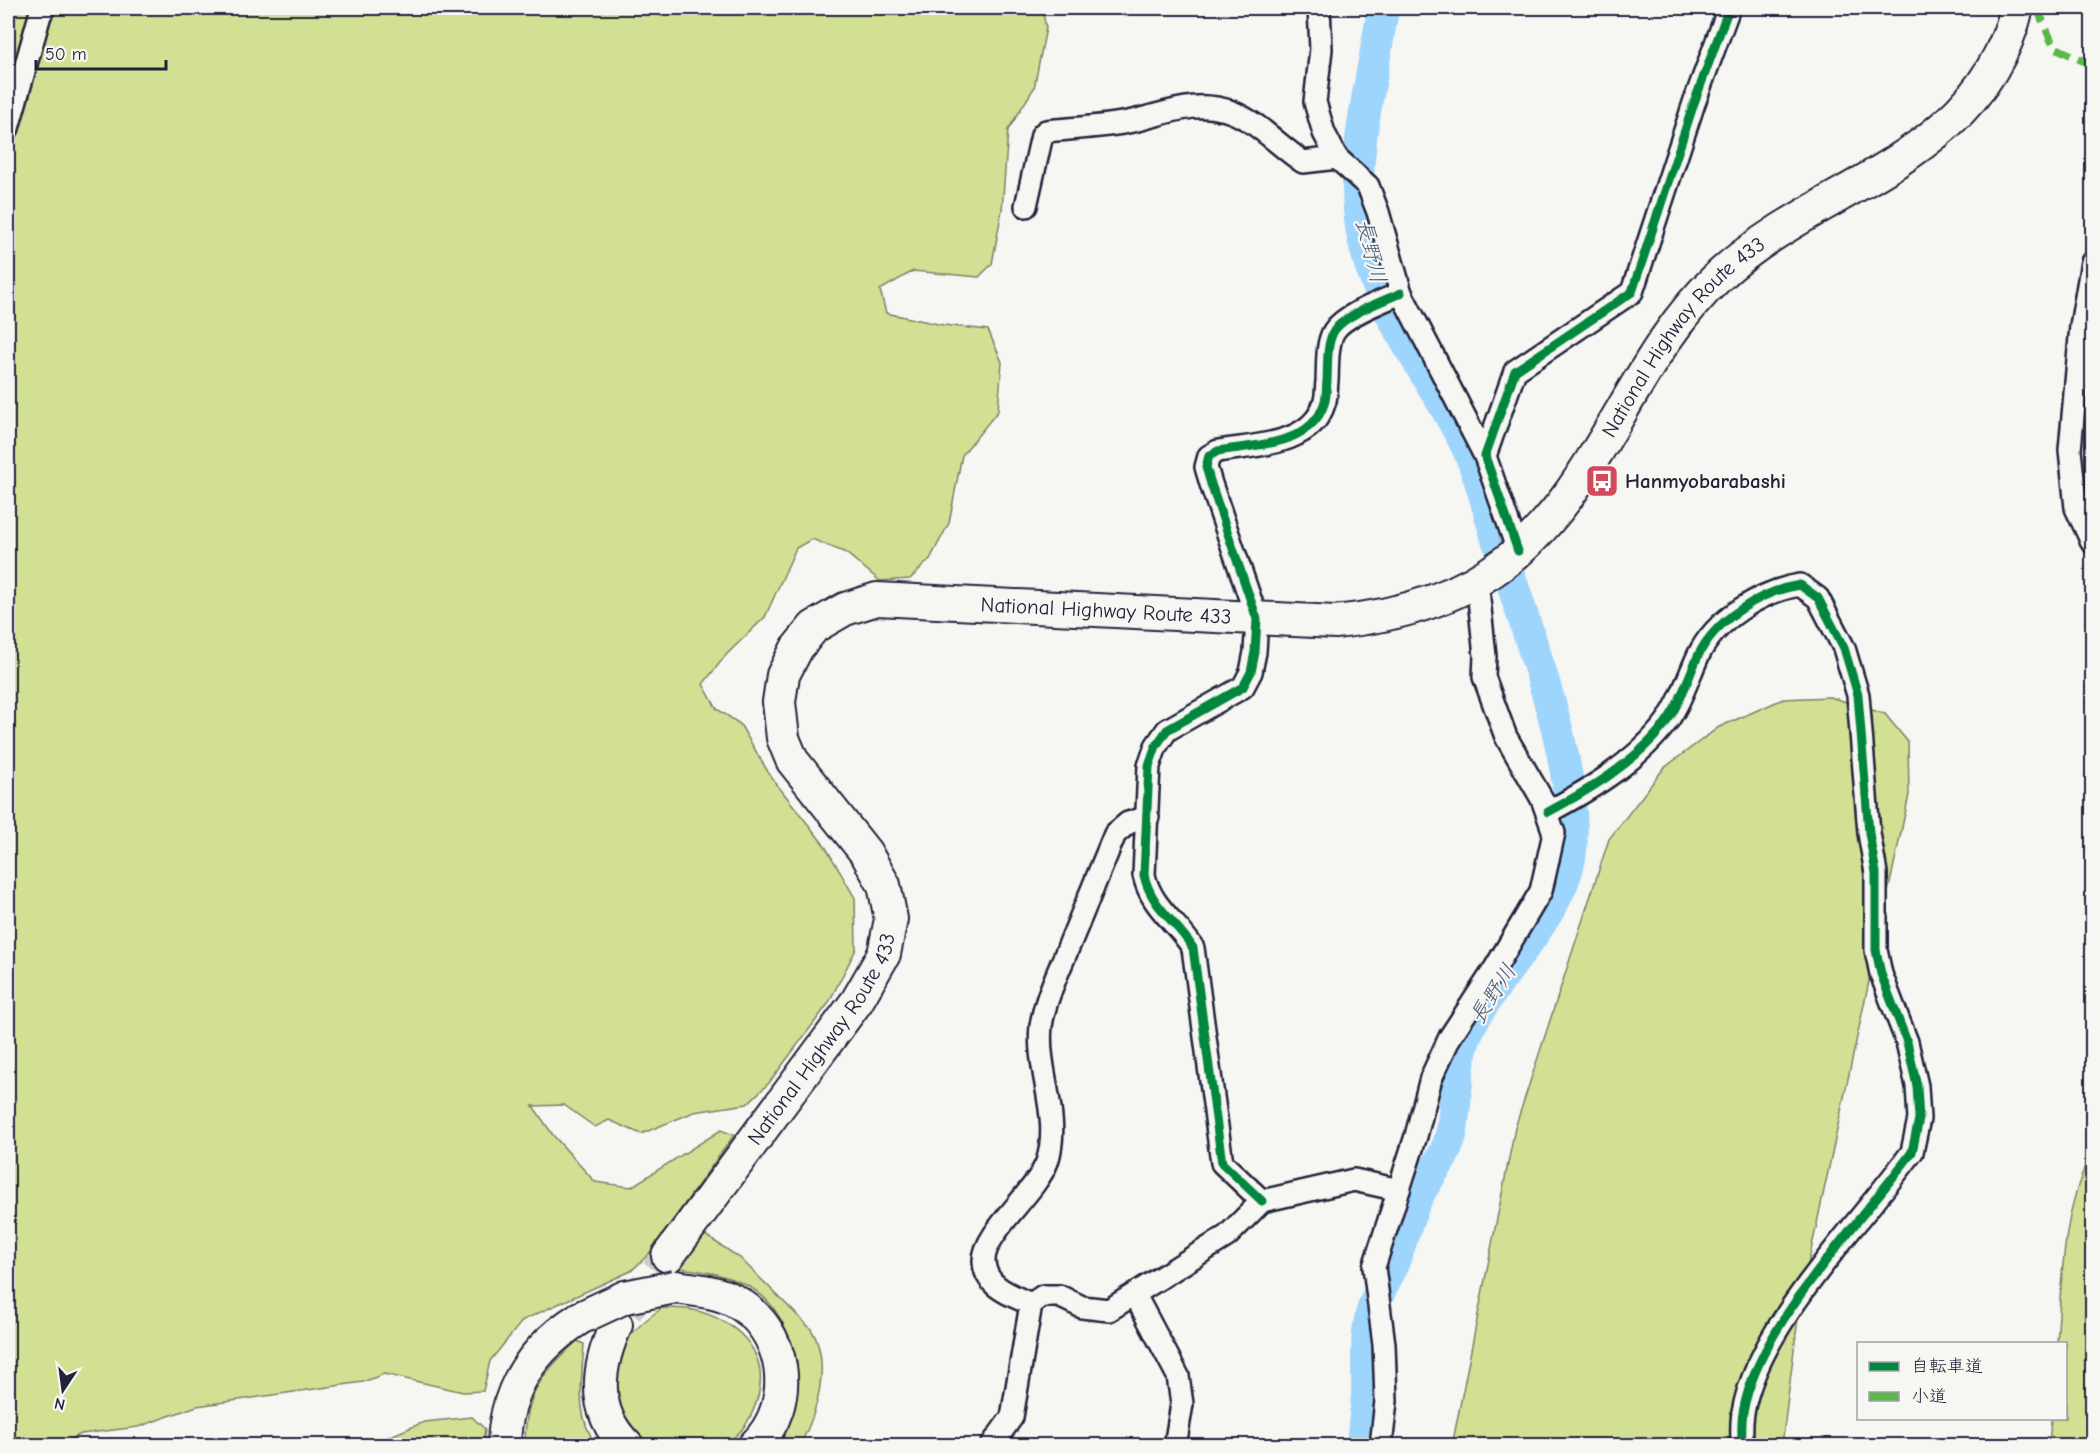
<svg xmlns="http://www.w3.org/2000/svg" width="2100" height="1453" viewBox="0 0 2100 1453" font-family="'Comic Neue','Klee One',sans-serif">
	<rect width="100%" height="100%" fill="#f6f6f2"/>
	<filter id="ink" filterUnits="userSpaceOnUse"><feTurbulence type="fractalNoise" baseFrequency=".0167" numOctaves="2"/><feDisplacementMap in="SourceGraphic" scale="12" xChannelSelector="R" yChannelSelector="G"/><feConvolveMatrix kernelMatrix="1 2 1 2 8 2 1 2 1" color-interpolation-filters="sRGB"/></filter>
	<g filter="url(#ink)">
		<g fill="#d1e093" stroke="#7a8167" stroke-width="1.5">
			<path d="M8 8H1042L1046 28 1034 88 1008 130 1002 210 992 264 979 277 913 271 880 290 886 313 943 325 988 330 1002 362 998 411 962 455 949 523 930 559 910 579 880 581 846 553 812 539 796 548 765 617 726 655 703 684 717 709 740 724 771 777 825 846 855 898 856 949 828 1004 769 1083 747 1104 694 1112 641 1134 609 1120 595 1127 564 1105 533 1106 553 1135 595 1182 631 1187 721 1130 734 1135 648 1255 631 1271 523 1320 490 1361 483 1391 463 1392 384 1374 363 1382 197 1406 138 1427 81 1434 64 1442 63 1445H8Z"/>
			<path d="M1830 697 1885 714 1908 742 1909 795 1800 1302 1782 1445 1452 1446 1515 1128 1609 839 1664 768 1719 727 1783 699Z"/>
			<path d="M2092 1151V1445H2049L2051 1419 2066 1418V1344L2057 1343C2062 1278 2062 1211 2092 1151Z"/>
			<path d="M705 1235 740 1258 811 1329C832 1362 817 1414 800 1445H774C780 1429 790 1411 794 1393 802 1353 781 1300 742 1283 722 1274 701 1270 679 1268Z"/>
			<path d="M662 1308C673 1308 687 1308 698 1311 742 1324 772 1356 756 1403 750 1421 740 1437 722 1444 707 1450 670 1445 653 1446 643 1439 634 1429 627 1419 595 1374 622 1335 662 1308Z"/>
			<path d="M577 1341 584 1344C582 1378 574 1417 597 1445H525C525 1393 541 1375 577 1341Z"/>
			<path d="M472 1417 485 1429 483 1445H369L424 1422Z"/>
		</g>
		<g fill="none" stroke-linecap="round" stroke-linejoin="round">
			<g stroke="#9ed5fd" stroke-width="32">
				<path d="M1383 8C1374 76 1351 149 1360 219 1370 304 1428 369 1465 443 1480 473 1488 510 1498 542"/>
				<path d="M1362 1446C1363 1429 1366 1412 1367 1395 1368 1365 1364 1337 1373 1308 1378 1292 1388 1277 1394 1261 1402 1241 1407 1220 1416 1200 1426 1177 1445 1161 1451 1135 1458 1100 1454 1059 1470 1026 1497 973 1566 910 1571 850 1578 769 1536 658 1511 580"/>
			</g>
			<path stroke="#cccccd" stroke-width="32" stroke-dasharray="32 16" stroke-linecap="butt" d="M627 1310 668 1256"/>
			<g stroke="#22223b" stroke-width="26">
				<g id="minor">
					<path d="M1319 8 1321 49 1315 102 1324 133 1337 158 1368 186 1378 212 1401 293 1485 456"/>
					<path d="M8 128 40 15 44 8"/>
					<path d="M1026 206 1042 135 1046 131C1075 128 1105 127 1133 121 1168 113 1196 99 1232 112 1259 123 1279 146 1303 162L1337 158"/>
					<path d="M2092 262 2081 326 2070 450 2076 508 2092 542"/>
					<path d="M1518 551 1485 456 1515 371 1632 292 1694 103 1729 8"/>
					<path d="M1548 812C1589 790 1631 765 1661 729 1679 708 1687 680 1698 656 1715 620 1761 591 1800 585L1818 598 1844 648 1858 695 1869 833 1876 873V950L1881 974 1907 1042 1917 1086 1919 1119 1912 1152C1860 1224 1757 1326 1743 1413 1741 1424 1742 1435 1742 1446"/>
					<path d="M1262 1201 1222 1163 1193 948C1176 921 1151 907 1144 875L1149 766 1156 746 1167 730 1243 687 1251 672 1255 652 1257 619 1211 484 1206 467 1209 456 1218 451C1253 445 1311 446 1324 404 1327 397 1326 388 1327 381 1328 366 1326 344 1334 331 1344 315 1383 301 1401 293"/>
					<path d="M1135 1295 1178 1376 1182 1404 1175 1446"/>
					<path d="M1031 1304C1011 1295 984 1287 984 1260 984 1233 1036 1192 1047 1162 1062 1118 1036 1070 1041 1026 1045 999 1058 973 1068 948 1084 910 1099 872 1115 834L1128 823 1148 817"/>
					<path d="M991 1446 1012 1417 1031 1304 1043 1296H1059L1082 1307 1109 1310 1227 1236 1262 1201 1354 1180 1399 1190"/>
					<path d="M1381 1446 1386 1401 1384 1344 1374 1267 1416 1136 1431 1078 1450 1037 1494 970 1541 891 1554 833 1542 799 1506 737 1484 677 1485 656 1477 580"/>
				</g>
			</g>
			<g stroke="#22223b" stroke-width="36">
				<g id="highway">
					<path id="s1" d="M668 1256 857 1001 884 954 891 919 884 885 866 853 792 760 783 738 779 702 783 675 797 648 814 627 845 609 877 599 1335 622C1398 616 1459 599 1509 559 1603 483 1631 358 1719 276 1819 183 1980 161 2017 8"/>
					<path d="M675 1287C695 1290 715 1291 733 1300 787 1328 798 1404 754 1446"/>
					<path d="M616 1325C597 1367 591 1411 627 1446"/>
					<path d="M504 1446C505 1388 533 1348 580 1318"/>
				</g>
			</g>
			<use href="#minor" stroke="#f6f6f2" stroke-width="21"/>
			<use href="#highway" stroke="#f6f6f2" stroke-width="32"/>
			<g stroke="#22223b" stroke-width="36" stroke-linecap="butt">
				<path id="highway-bridge" d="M580 1318 625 1297 675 1287"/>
			</g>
			<use href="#highway-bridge" stroke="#f6f6f2" stroke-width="32"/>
			<path stroke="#58b947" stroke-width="8" stroke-dasharray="15 8" stroke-linecap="butt" d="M2037 8 2054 47 2092 65"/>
			<g stroke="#f6f6f2" stroke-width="13">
				<g id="cycleway">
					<path d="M1518 551 1485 456 1515 371 1632 292 1694 103 1729 8"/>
					<path d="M1548 812C1589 790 1631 765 1661 729 1679 708 1687 680 1698 656 1715 620 1761 591 1800 585L1818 598 1844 648 1858 695 1869 833 1876 873V950L1881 974 1907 1042 1917 1086 1919 1119 1912 1152C1860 1224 1757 1326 1743 1413 1741 1424 1742 1435 1742 1446"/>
					<path d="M1262 1201 1222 1163 1193 948C1176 921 1151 907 1144 875L1149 766 1156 746 1167 730 1243 687 1251 672 1255 652 1257 619 1211 484 1206 467 1209 456 1218 451C1253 445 1311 446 1324 404 1327 397 1326 388 1327 381 1328 366 1326 344 1334 331 1344 315 1383 301 1401 293"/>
				</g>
			</g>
			<use href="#cycleway" stroke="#00873e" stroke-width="9"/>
		</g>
	</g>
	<defs>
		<g id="bus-square" transform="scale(1.725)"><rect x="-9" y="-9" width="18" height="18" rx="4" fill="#d1495b" stroke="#f6f6f2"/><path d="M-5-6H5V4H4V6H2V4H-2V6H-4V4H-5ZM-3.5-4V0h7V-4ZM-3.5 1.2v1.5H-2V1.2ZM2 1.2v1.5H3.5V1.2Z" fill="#fff"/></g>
	</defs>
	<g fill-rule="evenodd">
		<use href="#bus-square" x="1602" y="481"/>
	</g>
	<g text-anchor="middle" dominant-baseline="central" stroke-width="4.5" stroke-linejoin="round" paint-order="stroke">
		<g font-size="21" fill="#22223b" stroke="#f6f6f2">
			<text stroke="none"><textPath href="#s1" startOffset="1742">National Highway Route 433</textPath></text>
			<text stroke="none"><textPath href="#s1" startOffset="1041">National Highway Route 433</textPath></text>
			<text stroke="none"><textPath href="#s1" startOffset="267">National Highway Route 433</textPath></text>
		</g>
		<g font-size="21" font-weight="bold" fill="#22223b" stroke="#f6f6f2" text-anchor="start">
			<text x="1625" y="481">Hanmyobarabashi</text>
		</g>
		<g font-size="22" font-style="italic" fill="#475875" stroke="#f6f6f2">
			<text transform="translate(1371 251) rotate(76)">長野川</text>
			<text transform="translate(1493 994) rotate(-57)">長野川</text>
		</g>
	</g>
	<rect width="2100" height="1453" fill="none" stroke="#f6f6f2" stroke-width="30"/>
	<rect x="15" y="15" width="2070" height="1423" fill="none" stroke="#22223b" stroke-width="2" filter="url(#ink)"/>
	<rect x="1857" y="1342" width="210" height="78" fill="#f6f6f2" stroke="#a1a1a9" stroke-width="1.5"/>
	<rect x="1869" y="1362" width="30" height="9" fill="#00873e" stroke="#a1a1a9" stroke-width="1.5"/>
	<text x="1911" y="1372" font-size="18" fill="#22223b">自転車道</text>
	<rect x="1869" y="1392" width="30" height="9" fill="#58b947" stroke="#a1a1a9" stroke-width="1.5"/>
	<text x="1911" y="1402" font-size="18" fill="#22223b">小道</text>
	<g transform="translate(63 1390) rotate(193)" stroke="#f6f6f2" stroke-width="4.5" paint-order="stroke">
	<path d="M0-4.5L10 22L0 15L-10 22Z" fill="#22223b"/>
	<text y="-9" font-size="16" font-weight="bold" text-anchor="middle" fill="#22223b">N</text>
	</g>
	<path d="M36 60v9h130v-9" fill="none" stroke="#22223b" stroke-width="3"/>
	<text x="45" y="60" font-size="18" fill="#22223b" stroke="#f6f6f2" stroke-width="4.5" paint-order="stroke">50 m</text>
</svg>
